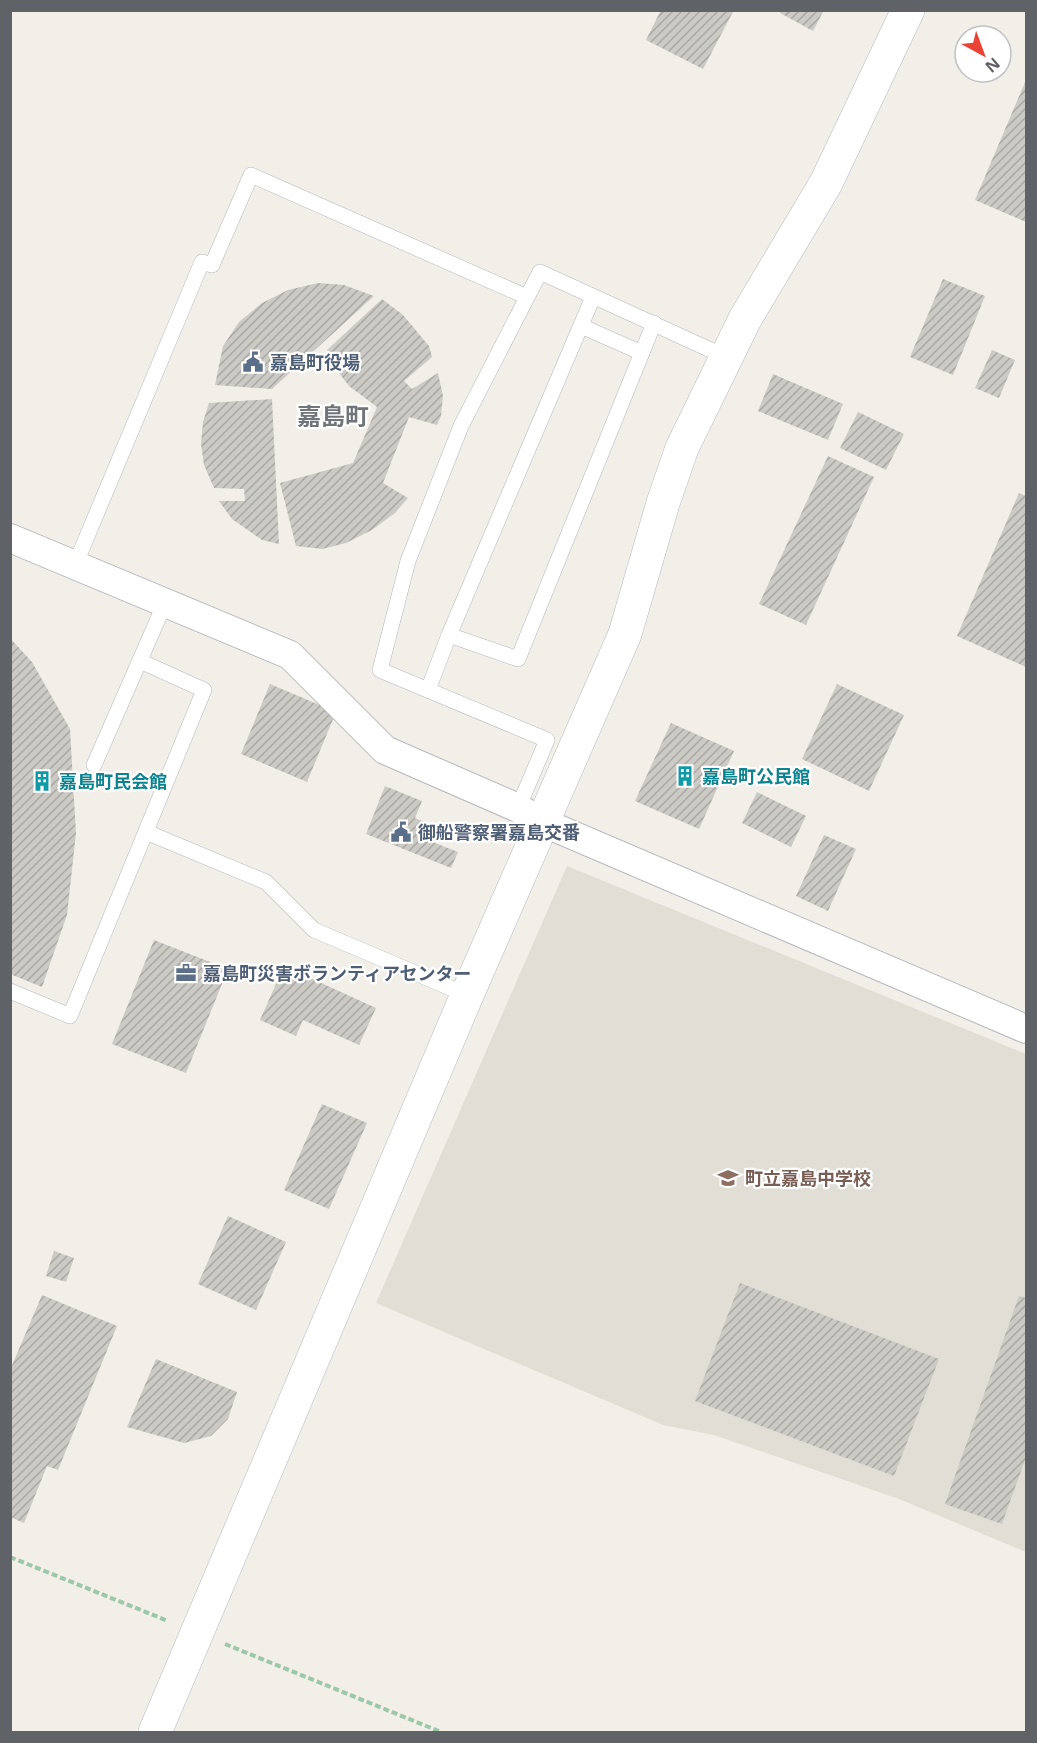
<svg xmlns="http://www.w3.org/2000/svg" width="1037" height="1743" viewBox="0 0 1037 1743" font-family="'Noto Sans','Noto Sans JP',sans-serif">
	<defs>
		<pattern id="building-hatch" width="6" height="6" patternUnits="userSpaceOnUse" patternTransform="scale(1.5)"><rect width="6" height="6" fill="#cccac5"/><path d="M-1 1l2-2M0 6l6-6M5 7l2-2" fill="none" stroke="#a9a8a4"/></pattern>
	</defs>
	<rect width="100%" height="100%" fill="#f1efe8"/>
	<path fill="#e1ded6" d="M567 866 1026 1054V1552L899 1499 714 1435 663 1425 376 1303Z"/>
	<g fill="url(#building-hatch)">
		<path d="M661 10H734L703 69 646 40Z"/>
		<path d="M782 10H824L813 31 780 13Z"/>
		<path d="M1026 80V222L975 200Z"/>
		<path d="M943 279 985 296 953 375 910 357Z"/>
		<path d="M318 283 344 285 374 296 272 389 215 385 223 346 239 322 262 303 288 290Z"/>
		<path d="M382 299 403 315 429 346 432 357 404 381 412 389 438 373 443 396 441 416 437 425 409 417 383 483 408 498 395 513 372 530 346 543 322 549 296 546 280 483 353 463 377 407 349 386 329 360 327 350Z"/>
		<path d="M992 350 1015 360 999 398 975 388Z"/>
		<path d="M773 374 843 404 828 440 758 411Z"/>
		<path d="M272 399 279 544 262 540 232 519 219 501H245L244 489 214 488 204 465 201 444 203 422 209 403Z"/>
		<path d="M858 412 904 434 886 470 840 448Z"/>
		<path d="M828 456 874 477 806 625 759 604Z"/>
		<path d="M1019 493 1026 496V667L957 636Z"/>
		<path d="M10 638 32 662 70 729 76 833 67 915 42 987 10 974Z"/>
		<path d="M270 684 336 712 307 782 241 754Z"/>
		<path d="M837 684 904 715 869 791 802 759Z"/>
		<path d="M671 723 734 751 699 829 635 801Z"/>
		<path d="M385 786 422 801 415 818 436 827 430 841 458 852 451 868 366 834Z"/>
		<path d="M757 792 806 816 791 847 742 823Z"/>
		<path d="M824 835 856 849 828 911 796 896Z"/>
		<path d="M154 940 228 969 186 1073 112 1044Z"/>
		<path d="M284 966 376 1008 359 1045 303 1020 296 1036 260 1020Z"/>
		<path d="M322 1104 367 1123 329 1209 284 1190Z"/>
		<path d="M228 1216 286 1242 256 1310 198 1284Z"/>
		<path d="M54 1251 74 1258 66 1282 46 1276Z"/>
		<path d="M740 1283 939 1359 894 1476 695 1401Z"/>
		<path d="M42 1295 117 1326 58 1470 47 1466 24 1523 10 1517V1370Z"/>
		<path d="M1019 1296 1026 1298V1457L1002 1524 945 1504Z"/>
		<path d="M156 1359 237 1392 228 1419 211 1436 184 1443 127 1427Z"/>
	</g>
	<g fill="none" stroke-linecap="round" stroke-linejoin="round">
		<g stroke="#b5b8bc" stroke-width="16">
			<g id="lane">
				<path d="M593 297 449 635 518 659 654 323"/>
				<path d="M581 326 642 353"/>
				<path d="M75 565 202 262 212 265 251 175 527 297"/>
				<path d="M428 690 449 635"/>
				<path d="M94 765 165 603"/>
				<path d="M518 808 547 740 380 670 408 561 461 426 540 272 726 357"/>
				<path d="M146 832 266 882 314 930 467 995"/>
				<path d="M10 991 70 1016 204 690 140 661"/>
			</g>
		</g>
		<g stroke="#b5b8bc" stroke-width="30">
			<path id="street" d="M10 538 290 655 385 750 518 808 542 822 1026 1029"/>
		</g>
		<g stroke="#b6babf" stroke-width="34">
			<path id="secondary" d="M155 1732 467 995 625 634 663 503 682 448 745 319 826 183 908 10"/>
		</g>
		<g stroke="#9cc7a9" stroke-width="4" stroke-dasharray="6 3" stroke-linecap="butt">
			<path d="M10 1557 168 1621"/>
			<path d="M225 1644 441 1732"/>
		</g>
		<use href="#lane" stroke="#fff" stroke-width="15"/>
		<use href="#street" stroke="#fff" stroke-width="28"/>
		<use href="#secondary" stroke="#fff" stroke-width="33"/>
	</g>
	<defs>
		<g id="civic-bare" transform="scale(1.62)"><path d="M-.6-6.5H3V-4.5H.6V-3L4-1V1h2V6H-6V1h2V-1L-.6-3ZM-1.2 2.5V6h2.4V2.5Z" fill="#5c6f8a" stroke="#fff" stroke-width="2.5" paint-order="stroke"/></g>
		<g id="building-bare" transform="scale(1.62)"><path d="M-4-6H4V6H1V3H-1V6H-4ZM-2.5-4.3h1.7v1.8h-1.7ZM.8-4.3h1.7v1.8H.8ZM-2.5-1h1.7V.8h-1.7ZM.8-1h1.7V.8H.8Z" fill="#0f9aa8" stroke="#fff" stroke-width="2.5" paint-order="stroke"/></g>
		<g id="office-bare" transform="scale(1.62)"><path d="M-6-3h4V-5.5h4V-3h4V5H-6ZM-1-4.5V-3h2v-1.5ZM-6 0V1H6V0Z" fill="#5c6f8a" stroke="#fff" stroke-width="2.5" paint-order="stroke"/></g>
		<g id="school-bare" transform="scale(1.62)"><path d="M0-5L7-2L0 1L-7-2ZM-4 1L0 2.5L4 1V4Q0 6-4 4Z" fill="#8d6e63" stroke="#fff" stroke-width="2.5" paint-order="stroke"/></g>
	</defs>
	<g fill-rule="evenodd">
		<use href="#civic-bare" x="253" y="362"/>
		<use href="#building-bare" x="685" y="776"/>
		<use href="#building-bare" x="42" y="781"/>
		<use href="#civic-bare" x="401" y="832"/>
		<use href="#office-bare" x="186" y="973"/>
		<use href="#school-bare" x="728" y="1178"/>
	</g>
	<g text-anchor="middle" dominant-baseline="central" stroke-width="4.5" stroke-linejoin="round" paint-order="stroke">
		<g font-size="18" font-weight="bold" fill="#4e5e75" stroke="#fff" text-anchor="start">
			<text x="270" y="362">嘉島町役場</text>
			<text x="418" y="832">御船警察署嘉島交番</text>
			<text x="203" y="973">嘉島町災害ボランティアセンター</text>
		</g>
		<g font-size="18" font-weight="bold" fill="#0d838f" stroke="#fff" text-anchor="start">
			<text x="702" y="776">嘉島町公民館</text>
			<text x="59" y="781">嘉島町民会館</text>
		</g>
		<g font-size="18" font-weight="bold" fill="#785e54" stroke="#fff" text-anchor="start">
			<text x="745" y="1178">町立嘉島中学校</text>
		</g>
		<g font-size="24" font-weight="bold" fill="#70757a" stroke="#fff">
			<text x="333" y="415">嘉島町</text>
		</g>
	</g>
	<rect width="1037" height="1743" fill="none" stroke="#5f6368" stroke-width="24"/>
	<g transform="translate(983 54) rotate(139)"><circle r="28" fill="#ffffff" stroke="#bfc1c3" stroke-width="1.5"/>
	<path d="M0-4.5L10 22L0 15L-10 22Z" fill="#ea4335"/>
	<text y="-9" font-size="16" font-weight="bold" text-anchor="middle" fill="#5f6368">N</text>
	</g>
</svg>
